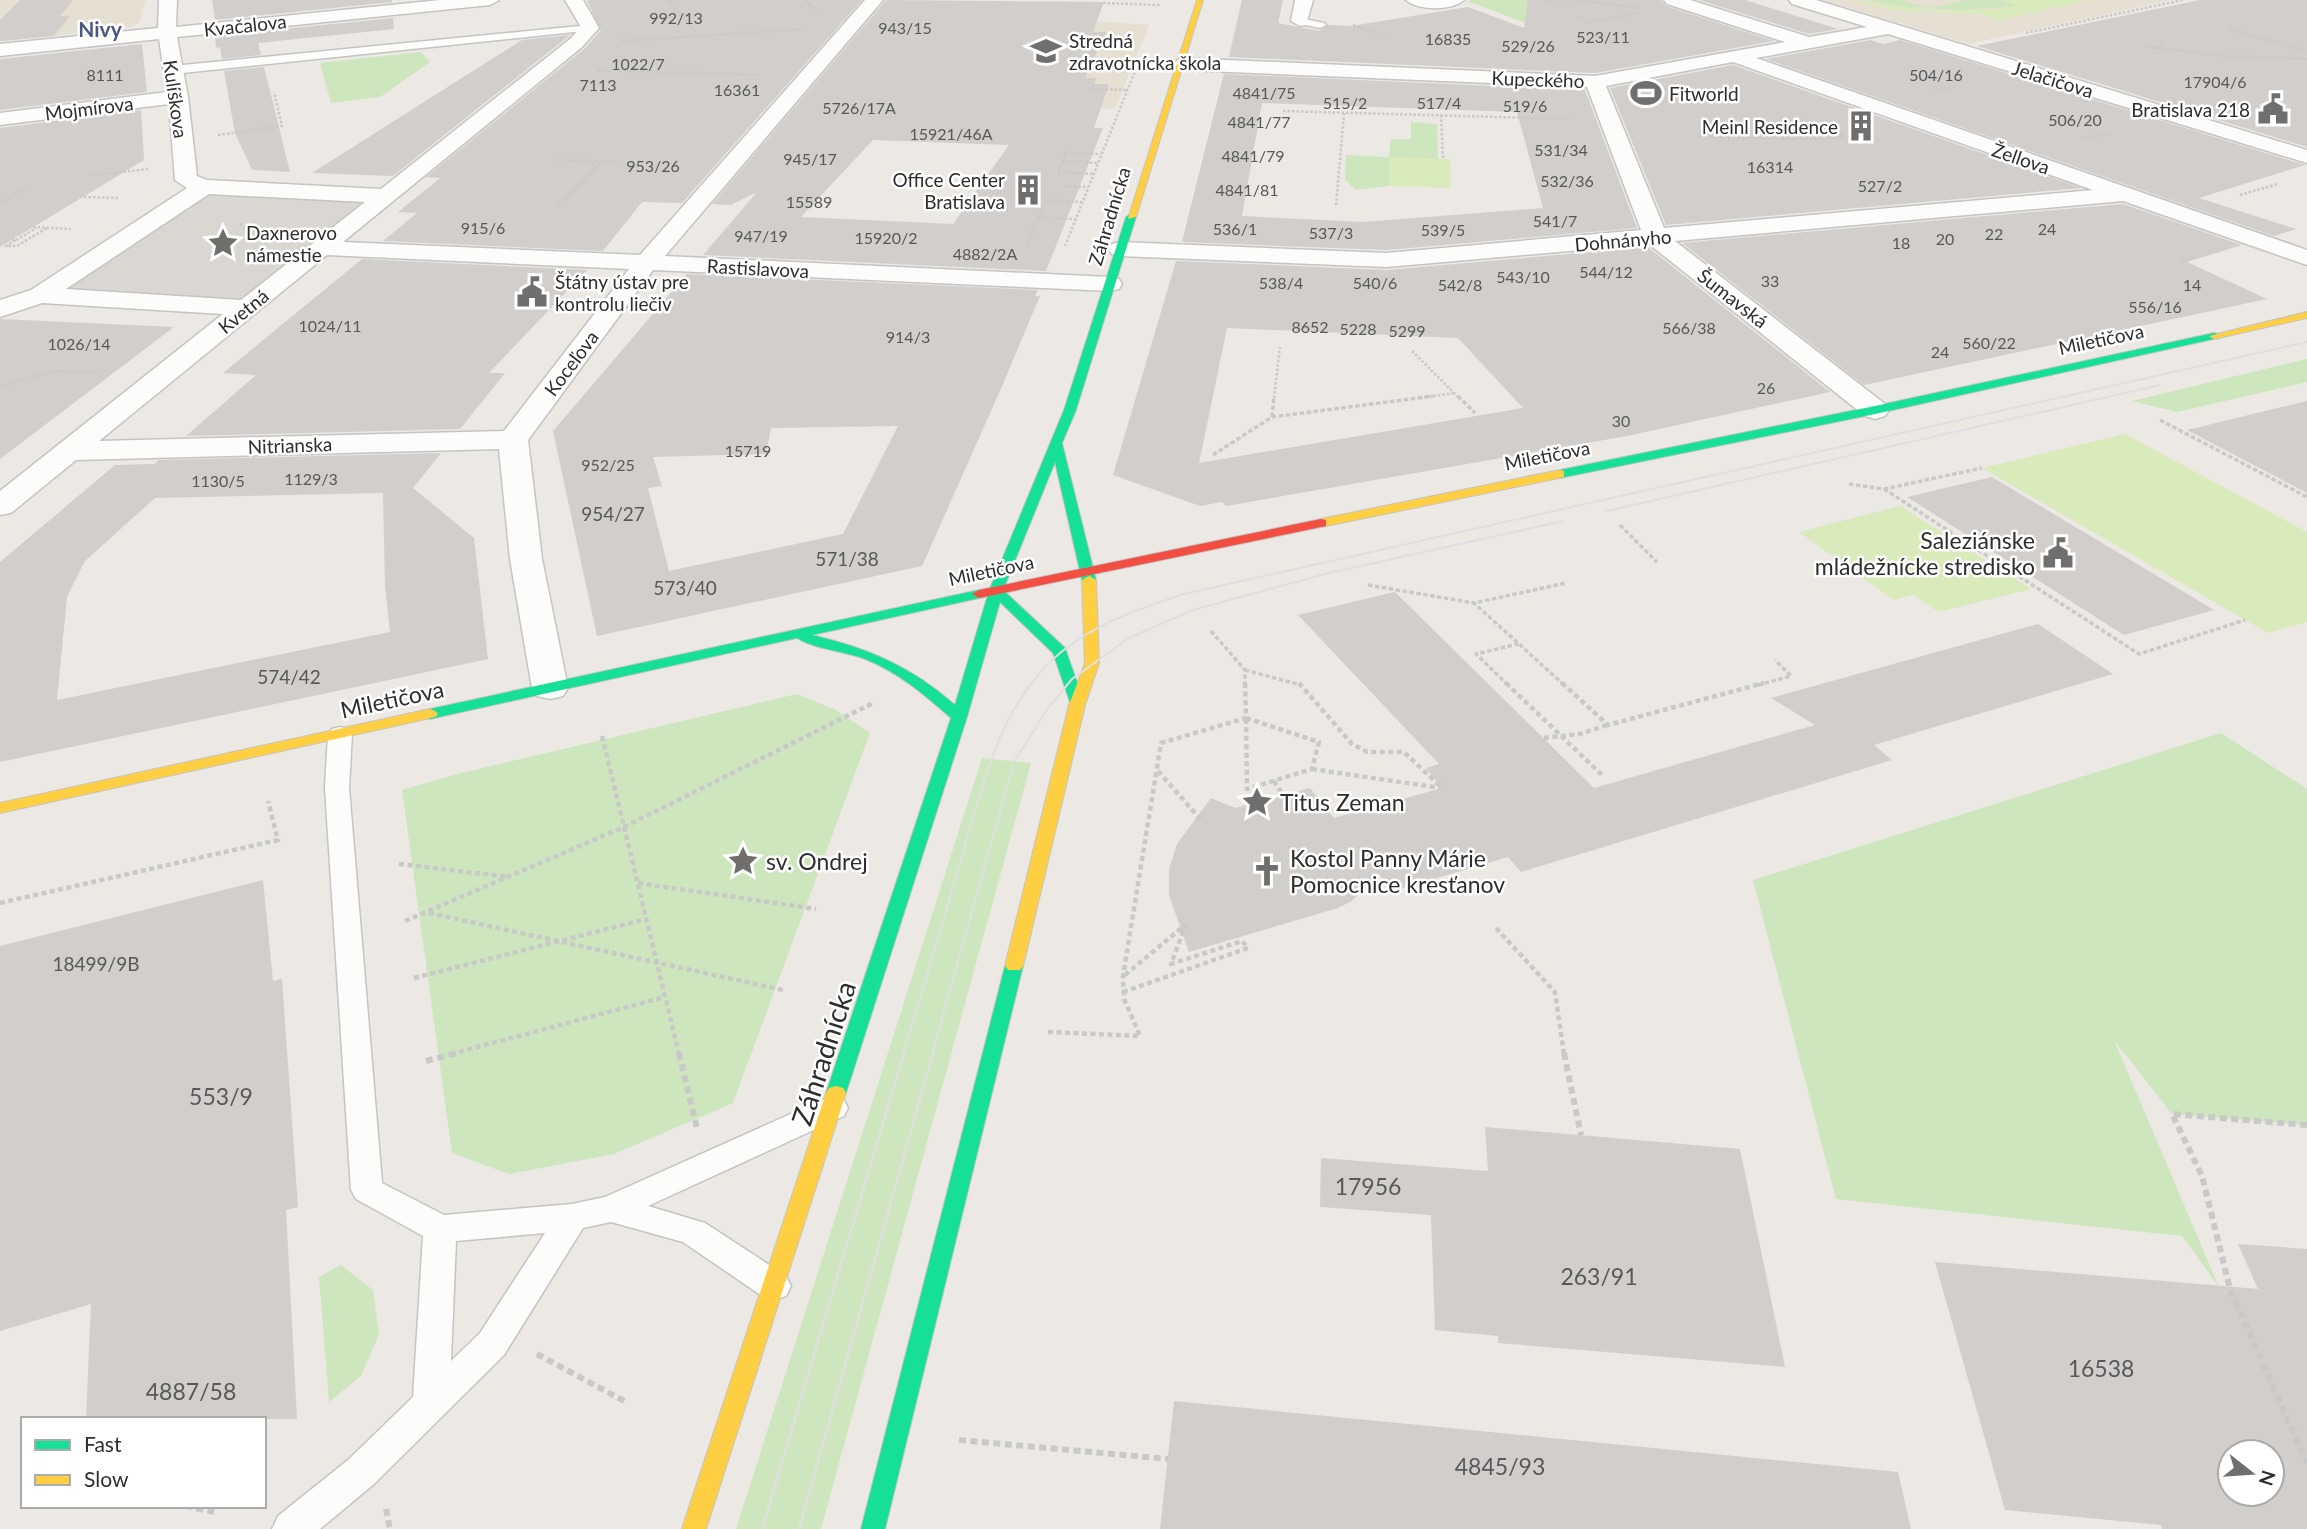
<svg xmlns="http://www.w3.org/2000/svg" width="2307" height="1529" viewBox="0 0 2307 1529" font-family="Lato,sans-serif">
	<rect width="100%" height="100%" fill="#ece8e4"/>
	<g fill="#e6e0d3">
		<path d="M0 0H146L139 23 130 27 0 42Z"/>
		<path d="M1823 0H2170L1968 44Z"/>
		<path d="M1095 21 1149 25 1115 109 807 99Z"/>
	</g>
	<g fill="#cee6be">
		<path d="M1473 0H1655L1529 24 1467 1Z"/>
		<path d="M1864 0H1900L1928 8 1968 0H2052C1989 13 1928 12 1864 0Z"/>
		<path d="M421 52 430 62 380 97 331 103 320 63Z"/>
		<path d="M1411 122 1437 124 1438 159 1390 157 1389 186 1356 190 1345 180 1346 155 1389 157 1391 139H1411Z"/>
		<path d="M2307 359V382L2177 412 2132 401Z"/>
		<path d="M797 694 836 710 870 733 733 1103 614 1154 509 1174 452 1153 402 790 457 774Z"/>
		<path d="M2221 733 2307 789V1125L2172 1114 2114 1040 2219 1287 2182 1236 1836 1199 1753 880Z"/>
		<path d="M982 758 1031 763 821 1529H736Z"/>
		<path d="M341 1265 373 1290 379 1334 361 1376 329 1402 319 1277Z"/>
	</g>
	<g fill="#d9eabb">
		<path d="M1843 0 1933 10H1988L2021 6 2001 0H2089L2000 20 1982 14 1902 11Z"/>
		<path d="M1390 157 1450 159 1451 188 1389 186Z"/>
		<path d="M2125 434 2307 532V622L2268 633 1982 468Z"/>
		<path d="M1900 506 2031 589 1939 612 1913 595 1894 600 1799 532Z"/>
	</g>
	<path fill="#dad6d2" d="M204 187 388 196 246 308 40 295Z"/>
	<g fill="#d1cecb" fill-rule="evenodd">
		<path d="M20 0H73L60 16H70L54 36 0 41V20Z"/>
		<path d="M212 0H392V2L215 20Z"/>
		<path d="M589 0H862L682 203 642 202 603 251 383 241 417 213 398 212 440 178 426 177 584 49 601 30 587 1Z"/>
		<path d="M886 0 1104 2 1093 32H1106L1085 78H1097L1094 84H1109L1094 128H1103L1046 271 703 255 757 192 731 205 712 204ZM873 140 1009 145 953 224 801 217Z"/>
		<path d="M1242 0H1283L1278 23 1319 31 1328 25 1351 26 1468 7 1524 28 1528 0H1661L1666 6 1774 41 1595 73 1229 57Z"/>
		<path d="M1699 0H1745L1838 29 1809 34Z"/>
		<path d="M2200 0H2307V147L1977 46Z"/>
		<path d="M393 18 394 29 258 43 261 55 222 59 220 47 216 48 215 36Z"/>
		<path d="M570 35 393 176 312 173 522 40Z"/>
		<path d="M1871 40 1883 44 1900 40 2305 165 2199 198 2296 229 2274 236 1766 59Z"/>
		<path d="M142 44 147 92 0 110V59Z"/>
		<path d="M1733 65 2081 188 1666 225 1610 88Z"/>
		<path d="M264 67 277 119 290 172 252 170 235 133 224 71Z"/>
		<path d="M1224 74 1585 90 1637 228 1387 250 1182 242ZM1262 103 1517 112 1543 208 1364 222 1242 216Z"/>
		<path d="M141 110 144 160 0 247V128Z"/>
		<path d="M2123 204 2242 245 2187 262 2267 299 1864 385 1682 243Z"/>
		<path d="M1648 247 1830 392 1627 436 1226 506 1222 502 1200 506 1113 475 1176 261 1387 270ZM1227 328 1458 338 1523 408 1199 463Z"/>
		<path d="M362 259 587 270 489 373H505L460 429 186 436 256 375 223 373Z"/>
		<path d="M687 274 1038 290 1035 296H1040L1003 384 922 566 597 636 553 431ZM898 426 843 534 669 571 648 488 662 486 653 457 766 454 771 428Z"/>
		<path d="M0 319H1L174 327 0 459Z"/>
		<path d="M2307 401V493L2187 430Z"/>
		<path d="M441 453 413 488 474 538 488 659 0 762V562L115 465 155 464 158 460ZM383 493 385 586 390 632 57 700 67 597 85 561 155 498Z"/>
		<path d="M1992 477 2214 610 2124 635 1907 497Z"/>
		<path d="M1395 592 1594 788 1815 725 1771 698 2038 624 2113 674 1874 745 1892 760 1521 872 1508 857 1393 891 1378 873 1352 901 1338 908 1189 952 1169 895V869L1177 844 1211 798 1235 808 1310 788 1334 818 1442 788 1426 768 1439 764 1298 615Z"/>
		<path d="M263 880 273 981 282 979 298 1207 286 1210 297 1419H86L91 1304 0 1331V946Z"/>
		<path d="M1485 1127 1740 1149 1785 1367 1498 1343V1336L1435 1330 1431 1215 1320 1207 1321 1158 1488 1171Z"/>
		<path d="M2238 1244 2307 1249V1529H2162L2161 1525 2005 1510 1935 1262 2258 1289ZM2230 1452H2272V1494H2230Z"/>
		<path d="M1174 1401 1898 1472 1911 1529H1160Z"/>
	</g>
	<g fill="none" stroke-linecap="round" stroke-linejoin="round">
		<g stroke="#c5c4c5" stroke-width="3">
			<g id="lane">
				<path d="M1300 18 1324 23 1326 25 1320 28 1296 23V19Z"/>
				<path d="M590 25 594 26V30L173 74 167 70 173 66Z"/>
				<path d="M340 727 348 729 352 734 349 788 382 1183 444 1215 572 1204 605 1197 822 1100 833 1096 844 1100 848 1108 844 1116 648 1206 705 1223 786 1276 791 1286 786 1296 774 1300 762 1296 683 1242 611 1222 583 1228 504 1355 374 1484 320 1529H272L278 1516 348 1460 413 1397 423 1236 356 1199 351 1190 325 788 328 734 332 729ZM545 1233 480 1333 451 1361 456 1241Z"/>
			</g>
		</g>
		<g stroke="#c5c4c5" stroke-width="3">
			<g id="street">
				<path d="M159 0H177L176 27 440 0H499L490 5 177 37 188 97 197 176 207 180 381 189 570 39 581 27 565 0H583L599 28 582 47 343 242 640 255 865 0H883L665 256 1110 277 1119 279 1122 284 1119 289 1110 291 653 270 528 440 542 559 568 688 563 696 550 699 537 696 532 688 510 559 499 449 76 460 11 513 0 515V491L223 314 42 303 0 317V300L31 290 187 188 175 180 169 104 0 125V113L167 92 159 39 0 56V44L158 28ZM209 194 365 202 241 300 66 289ZM327 255 629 269 504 431 99 441Z"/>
				<path d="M1295 0H1313L1306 25 1300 26 1291 21Z"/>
				<path d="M1406 0H1464C1452 11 1418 11 1406 0Z"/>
				<path d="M1664 0H1690L1809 37 1867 27 1792 4 1789 0H1816L2307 150V163L1888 34 1756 58 2307 250V265L2123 201 1675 241 1885 404 1889 410 1885 416 1875 419 1865 416 1649 244 1387 267 1120 256 1112 254 1108 249 1112 244 1120 242 1387 253 1641 230 1587 87 1181 70 1172 64 1181 58 1595 76 1785 42 1667 4ZM1733 62 2093 190 1664 228 1606 86Z"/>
			</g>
		</g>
		<g stroke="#c5c4c5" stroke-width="2">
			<g id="fast">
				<path d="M1131 214 1136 217 1076 410 1062 443 1096 580 1089 584 1082 580 1055 462 1003 590 1065 648 1085 705 1077 710 1072 708 1053 653 1000 602 967 717 846 1093 843 1098 836 1100 829 1098 826 1093 951 718C925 695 898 672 865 659 844 651 814 649 797 638L430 719 422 714 430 709 979 590 986 594 984 597 812 635C870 649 910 666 955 705L989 591 1064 410 1126 217Z"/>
				<path d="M2214 333 2218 334V338L1875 414 1560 478 1554 474 1560 470 1875 406Z"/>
				<path d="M1014 960 1020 962 1023 966 885 1529H861L1005 966 1008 962Z"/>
			</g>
		</g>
		<g stroke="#c5c4c5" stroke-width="2">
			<g id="slow">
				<path d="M1197 0H1203L1136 217 1128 219Z"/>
				<path d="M2307 312V318L2214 339 2209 336Z"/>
				<path d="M1560 470 1564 471V477L1321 527 1315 523 1321 519Z"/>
				<path d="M1089 576 1096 580 1099 663 1085 705 1023 966 1020 970H1008L1005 966 1069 705 1085 663 1082 580Z"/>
				<path d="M430 709 435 711 438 714 435 717 0 813V803Z"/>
				<path d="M836 1086 843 1088 846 1093 706 1529H682L826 1093 829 1088Z"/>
			</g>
		</g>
		<g stroke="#c5c4c5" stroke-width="2">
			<path id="jam" d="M1321 519 1326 520V526L979 598 972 594 979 590Z"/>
		</g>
		<g stroke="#c9c9c8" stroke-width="2.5" stroke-dasharray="2.5 2" stroke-linecap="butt">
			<path d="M668 0 700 38"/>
			<path d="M805 0 817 11"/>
			<path d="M1546 0H1567"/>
			<path d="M1575 0 1639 8"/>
			<path d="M1103 3 1161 5"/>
			<path d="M1576 18 1591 22 1642 12"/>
			<path d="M1353 25 1387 37"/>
			<path d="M2230 29 2307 52"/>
			<path d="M2026 33 2183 0"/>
			<path d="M2160 40 2162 48"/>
			<path d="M622 41 802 29"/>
			<path d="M2144 46 2223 56 2307 59"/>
			<path d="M2154 47 2156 55"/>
			<path d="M597 70 760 75"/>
			<path d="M1092 89 1126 90"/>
			<path d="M1935 90 1957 86"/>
			<path d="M1283 111 1569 119"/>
			<path d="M1441 115 1443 158"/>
			<path d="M1835 131 1845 136"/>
			<path d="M218 135 282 126 274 92"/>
			<path d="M1699 137 1805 120"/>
			<path d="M1710 138 1830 139 1844 136"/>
			<path d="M2081 139 2110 133"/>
			<path d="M1064 153 1101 154"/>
			<path d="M1065 156 1058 172 1093 174"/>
			<path d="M555 160 620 162"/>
			<path d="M1063 161 1098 163"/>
			<path d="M92 175 148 169"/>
			<path d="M1065 186 1088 187"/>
			<path d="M2240 195 2278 184"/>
			<path d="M84 197 118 198"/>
			<path d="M0 203 25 189"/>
			<path d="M1336 205 1344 113"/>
			<path d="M558 207 601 162"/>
			<path d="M1038 218 1075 219"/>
			<path d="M1038 219 1047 200 1082 202"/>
			<path d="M240 224 266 244"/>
			<path d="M33 227 71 229"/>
			<path d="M12 240H16L6 246H17L47 228"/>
			<path d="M16 240 36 228"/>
			<path d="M1027 245 1034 227"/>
			<path d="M1065 246 1137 66"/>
			<path d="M2182 260 2195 257"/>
			<path d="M1412 351 1459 398"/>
			<path d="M0 387 54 371 102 373"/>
			<path d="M1274 398 1280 347"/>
			<path d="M1420 398 1455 393"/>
		</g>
		<g stroke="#c9c9c8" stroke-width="3.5" stroke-dasharray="4.5 2.5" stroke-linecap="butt">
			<path d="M1458 396 1475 413"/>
			<path d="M1272 417 1274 396"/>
			<path d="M2160 420 2307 497"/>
			<path d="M1213 455 1272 417 1433 396"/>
			<path d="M1849 484 1884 489 1982 468"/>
			<path d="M1884 489 2139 654 2245 620"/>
			<path d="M1620 525 1657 562"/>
			<path d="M1368 585 1474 603"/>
			<path d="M1211 631 1245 670V685"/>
			<path d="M1245 670 1301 685"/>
			<path d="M1508 685 1476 654 1518 644"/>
			<path d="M1564 685 1474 603 1566 583"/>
			<path d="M1758 685 1791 676 1775 660"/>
		</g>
		<g stroke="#c9c9c8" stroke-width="4.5" stroke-dasharray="5 3.5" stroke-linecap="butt">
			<path d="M1245 683 1246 718"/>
			<path d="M1299 683 1352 744 1367 752H1404L1442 788"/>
			<path d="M1506 683 1602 775"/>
			<path d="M1562 683 1608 725 1764 683"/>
			<path d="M1246 718 1319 742 1312 769 1247 789Z"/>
			<path d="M602 736 679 1054"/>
			<path d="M1544 738 1580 734 1607 725"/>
			<path d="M1312 769 1441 788"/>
			<path d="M1158 771 1201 820"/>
			<path d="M1274 781 1283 795"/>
			<path d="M399 864 510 877"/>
			<path d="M638 883 816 909"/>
			<path d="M0 903 278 840 268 801"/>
			<path d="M429 913 783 990"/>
			<path d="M405 921 624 827 875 702"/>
			<path d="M1496 928 1555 992 1564 1054"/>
			<path d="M1125 975 1185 925"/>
			<path d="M414 978 646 919"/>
			<path d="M1123 992 1248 948 1242 941 1171 964 1186 924"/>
			<path d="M1048 1032 1140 1036 1124 999 1123 976 1161 743 1246 718"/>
			<path d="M451 1054 665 997"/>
		</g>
		<g stroke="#c9c9c8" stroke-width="6" stroke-dasharray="7 4.5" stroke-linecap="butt">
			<path d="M679 1053 697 1128"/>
			<path d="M1564 1053 1581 1135"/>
			<path d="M426 1061 457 1053"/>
			<path d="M2307 1125 2172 1114 2202 1176 2230 1289 2307 1463"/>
			<path d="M537 1354 626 1402"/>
			<path d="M959 1440 1168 1459"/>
			<path d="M185 1506 214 1512"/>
			<path d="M386 1509 390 1529"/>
		</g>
		<use href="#lane" fill="#fcfcfb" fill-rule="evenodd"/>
		<use href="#street" fill="#fcfcfb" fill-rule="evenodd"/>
		<use href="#fast" fill="#16e098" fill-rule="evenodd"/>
		<use href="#slow" fill="#ffcf43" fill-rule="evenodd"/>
		<use href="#jam" fill="#f24e42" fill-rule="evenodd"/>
		<g stroke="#dfdfe1" stroke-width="2">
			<path d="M1607 511 2160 385"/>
			<path d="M903 1054C922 992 941 929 959 866 980 795 995 718 1048 664 1085 627 1135 610 1184 594L2307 342"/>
			<path d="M932 1054 1014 762 1048 708 1072 679 1129 638 1193 610 1329 573 1563 521"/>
		</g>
		<g stroke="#dfdfe1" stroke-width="2.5">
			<path d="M762 1529 904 1053"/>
			<path d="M799 1529 933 1053"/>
		</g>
	</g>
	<defs>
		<g id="school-bare" transform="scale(2.415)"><path d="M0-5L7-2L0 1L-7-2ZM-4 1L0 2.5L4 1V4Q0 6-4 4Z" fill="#706f6e" stroke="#fff" stroke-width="2.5" paint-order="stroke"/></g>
		<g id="stadium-bare" transform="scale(2.415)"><path d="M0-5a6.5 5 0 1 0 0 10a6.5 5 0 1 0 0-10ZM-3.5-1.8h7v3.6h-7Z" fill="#706f6e" stroke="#fff" stroke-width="2.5" paint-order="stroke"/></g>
		<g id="civic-bare" transform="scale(2.415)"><path d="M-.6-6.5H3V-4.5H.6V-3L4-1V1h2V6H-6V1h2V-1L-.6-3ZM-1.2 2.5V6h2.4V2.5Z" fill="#706f6e" stroke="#fff" stroke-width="2.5" paint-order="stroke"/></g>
		<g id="building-bare" transform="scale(2.415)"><path d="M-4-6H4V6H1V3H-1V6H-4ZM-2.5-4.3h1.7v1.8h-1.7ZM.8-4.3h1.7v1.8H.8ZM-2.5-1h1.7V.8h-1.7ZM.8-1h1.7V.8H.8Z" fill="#706f6e" stroke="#fff" stroke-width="2.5" paint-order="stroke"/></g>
		<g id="sight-bare" transform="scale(2.415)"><path d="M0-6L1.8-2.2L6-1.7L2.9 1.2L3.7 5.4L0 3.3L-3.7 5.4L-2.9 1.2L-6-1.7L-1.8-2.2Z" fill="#706f6e" stroke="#fff" stroke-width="2.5" paint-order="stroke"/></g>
		<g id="church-bare" transform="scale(2.415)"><path d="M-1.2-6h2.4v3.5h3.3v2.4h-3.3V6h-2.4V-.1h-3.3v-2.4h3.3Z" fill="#706f6e" stroke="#fff" stroke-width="2.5" paint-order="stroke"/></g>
	</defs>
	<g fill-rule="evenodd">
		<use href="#school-bare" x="1046" y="51"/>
		<use href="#stadium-bare" x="1646" y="93"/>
		<use href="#civic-bare" x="2273" y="109"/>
		<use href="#building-bare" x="1861" y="126"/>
		<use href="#building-bare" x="1028" y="190"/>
		<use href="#sight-bare" x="223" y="243"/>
		<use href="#civic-bare" x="532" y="292"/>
		<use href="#civic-bare" x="2058" y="553"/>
		<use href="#sight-bare" x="1257" y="802"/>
		<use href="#sight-bare" x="743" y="861"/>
		<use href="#church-bare" x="1267" y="871"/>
	</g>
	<g text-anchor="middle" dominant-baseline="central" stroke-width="5" stroke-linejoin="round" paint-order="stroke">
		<g font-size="16" fill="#585857">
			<text x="676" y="17">992/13</text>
			<text x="905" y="27">943/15</text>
			<text x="1603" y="36">523/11</text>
			<text x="1448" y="38">16835</text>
			<text x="1528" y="45">529/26</text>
			<text x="638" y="63">1022/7</text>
			<text x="105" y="74">8111</text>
			<text x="1936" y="74">504/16</text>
			<text x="2215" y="81">17904/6</text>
			<text x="598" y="84">7113</text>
			<text x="737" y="89">16361</text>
			<text x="1264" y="92">4841/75</text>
			<text x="1345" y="102">515/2</text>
			<text x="1439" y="102">517/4</text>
			<text x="1525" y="105">519/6</text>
			<text x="859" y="107">5726/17A</text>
			<text x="2075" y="119">506/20</text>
			<text x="1259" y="121">4841/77</text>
			<text x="951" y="133">15921/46A</text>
			<text x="1561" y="149">531/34</text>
			<text x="1253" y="155">4841/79</text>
			<text x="810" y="158">945/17</text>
			<text x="653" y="165">953/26</text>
			<text x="1770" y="166">16314</text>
			<text x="1567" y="180">532/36</text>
			<text x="1880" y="185">527/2</text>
			<text x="1247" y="189">4841/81</text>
			<text x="809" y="201">15589</text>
			<text x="1555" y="220">541/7</text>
			<text x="483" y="227">915/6</text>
			<text x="1235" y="228">536/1</text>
			<text x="2047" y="228">24</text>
			<text x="1443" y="229">539/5</text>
			<text x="1331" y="232">537/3</text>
			<text x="1994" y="233">22</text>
			<text x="761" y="235">947/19</text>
			<text x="886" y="237">15920/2</text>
			<text x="1945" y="238">20</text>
			<text x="1901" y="242">18</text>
			<text x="985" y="253">4882/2A</text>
			<text x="1606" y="271">544/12</text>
			<text x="1523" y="276">543/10</text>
			<text x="1770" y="280">33</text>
			<text x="1281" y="282">538/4</text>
			<text x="1375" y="282">540/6</text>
			<text x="1460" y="284">542/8</text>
			<text x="2192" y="284">14</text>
			<text x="2155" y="306">556/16</text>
			<text x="330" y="325">1024/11</text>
			<text x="1310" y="326">8652</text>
			<text x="1689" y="327">566/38</text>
			<text x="1358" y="328">5228</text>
			<text x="1407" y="330">5299</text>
			<text x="908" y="336">914/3</text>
			<text x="1989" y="342">560/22</text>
			<text x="79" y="343">1026/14</text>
			<text x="1940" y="351">24</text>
			<text x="1766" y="387">26</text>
			<text x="1621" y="420">30</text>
			<text x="748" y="450">15719</text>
			<text x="608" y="464">952/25</text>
			<text x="311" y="478">1129/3</text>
			<text x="218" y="480">1130/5</text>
		</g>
		<g font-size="19" fill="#2e2e2e" stroke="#fff">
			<text transform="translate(245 25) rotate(-6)">Kvačalova</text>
			<text transform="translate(1538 79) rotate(2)">Kupeckého</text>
			<text transform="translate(2053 79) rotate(17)">Jelačičova</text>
			<text transform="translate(176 99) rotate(82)">Kulíškova</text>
			<text transform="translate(89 108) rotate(-7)">Mojmírova</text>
			<text transform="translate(2021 158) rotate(19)">Žellova</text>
			<text transform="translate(1109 216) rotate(-73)">Záhradnícka</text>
			<text transform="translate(1623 240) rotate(-5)">Dohnányho</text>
			<text transform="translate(758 268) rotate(3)">Rastislavova</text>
			<text transform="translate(1733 298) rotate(38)">Šumavská</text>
			<text transform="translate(243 311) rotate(-39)">Kvetná</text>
			<text transform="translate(2101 339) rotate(-12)">Miletičova</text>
			<text transform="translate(571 363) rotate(-53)">Koceľova</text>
			<text transform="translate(290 445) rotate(-2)">Nitrianska</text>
			<text transform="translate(1547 455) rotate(-11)">Miletičova</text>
			<text transform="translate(991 570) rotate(-12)">Miletičova</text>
		</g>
		<g font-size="19" fill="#2e2e2e" stroke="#fff" text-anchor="start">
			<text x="1069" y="40">Stredná<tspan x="1069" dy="22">zdravotnícka škola</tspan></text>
			<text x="1669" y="93">Fitworld</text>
			<text x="2250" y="109" text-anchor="end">Bratislava 218</text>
			<text x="1838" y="126" text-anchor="end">Meinl Residence</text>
			<text x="1005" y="179" text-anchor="end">Office Center<tspan x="1005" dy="22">Bratislava</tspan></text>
			<text x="246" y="232">Daxnerovo<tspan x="246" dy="22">námestie</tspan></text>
			<text x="555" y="281">Štátny ústav pre<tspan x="555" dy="22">kontrolu liečiv</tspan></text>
		</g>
		<g font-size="19" fill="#585857">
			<text x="613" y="513">954/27</text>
			<text x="847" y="558">571/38</text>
			<text x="685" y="587">573/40</text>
			<text x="289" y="676">574/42</text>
			<text x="96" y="963">18499/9B</text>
		</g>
		<g font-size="21" font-weight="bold" fill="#4d5680" stroke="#fff">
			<text x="100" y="28">Nivy</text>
		</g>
		<g font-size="23" fill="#2e2e2e" stroke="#fff" text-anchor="start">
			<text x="2035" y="540" text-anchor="end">Saleziánske<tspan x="2035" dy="26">mládežnícke stredisko</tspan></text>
			<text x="1280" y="802">Titus Zeman</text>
			<text x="1290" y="858">Kostol Panny Márie<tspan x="1290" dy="26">Pomocnice kresťanov</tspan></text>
			<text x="766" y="861">sv. Ondrej</text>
		</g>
		<g font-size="23" fill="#2e2e2e" stroke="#fff">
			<text transform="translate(392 699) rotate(-12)">Miletičova</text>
		</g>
		<g font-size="23" fill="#585857">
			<text x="221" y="1096">553/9</text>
			<text x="1368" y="1186">17956</text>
			<text x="1599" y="1276">263/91</text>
			<text x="2101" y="1368">16538</text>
			<text x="191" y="1391">4887/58</text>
			<text x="1500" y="1466">4845/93</text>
		</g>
		<g font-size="28" fill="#2e2e2e" stroke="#fff">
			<text transform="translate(823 1053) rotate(-72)">Záhradnícka</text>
		</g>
	</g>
	<rect x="21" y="1417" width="245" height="91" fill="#ffffff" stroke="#ababab" stroke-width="2"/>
	<rect x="35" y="1440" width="35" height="10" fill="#16e098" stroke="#ababab" stroke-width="2"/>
	<text x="84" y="1452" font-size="21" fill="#2e2e2e">Fast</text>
	<rect x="35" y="1475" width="35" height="10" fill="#ffcf43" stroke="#ababab" stroke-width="2"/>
	<text x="84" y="1487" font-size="21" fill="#2e2e2e">Slow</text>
	<g transform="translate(2251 1473) rotate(107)"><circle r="33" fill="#ffffff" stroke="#ababab" stroke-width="2"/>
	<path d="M0-5L12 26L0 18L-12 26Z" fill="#706f6e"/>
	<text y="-10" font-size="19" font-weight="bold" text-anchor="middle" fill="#2e2e2e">N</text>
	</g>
</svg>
